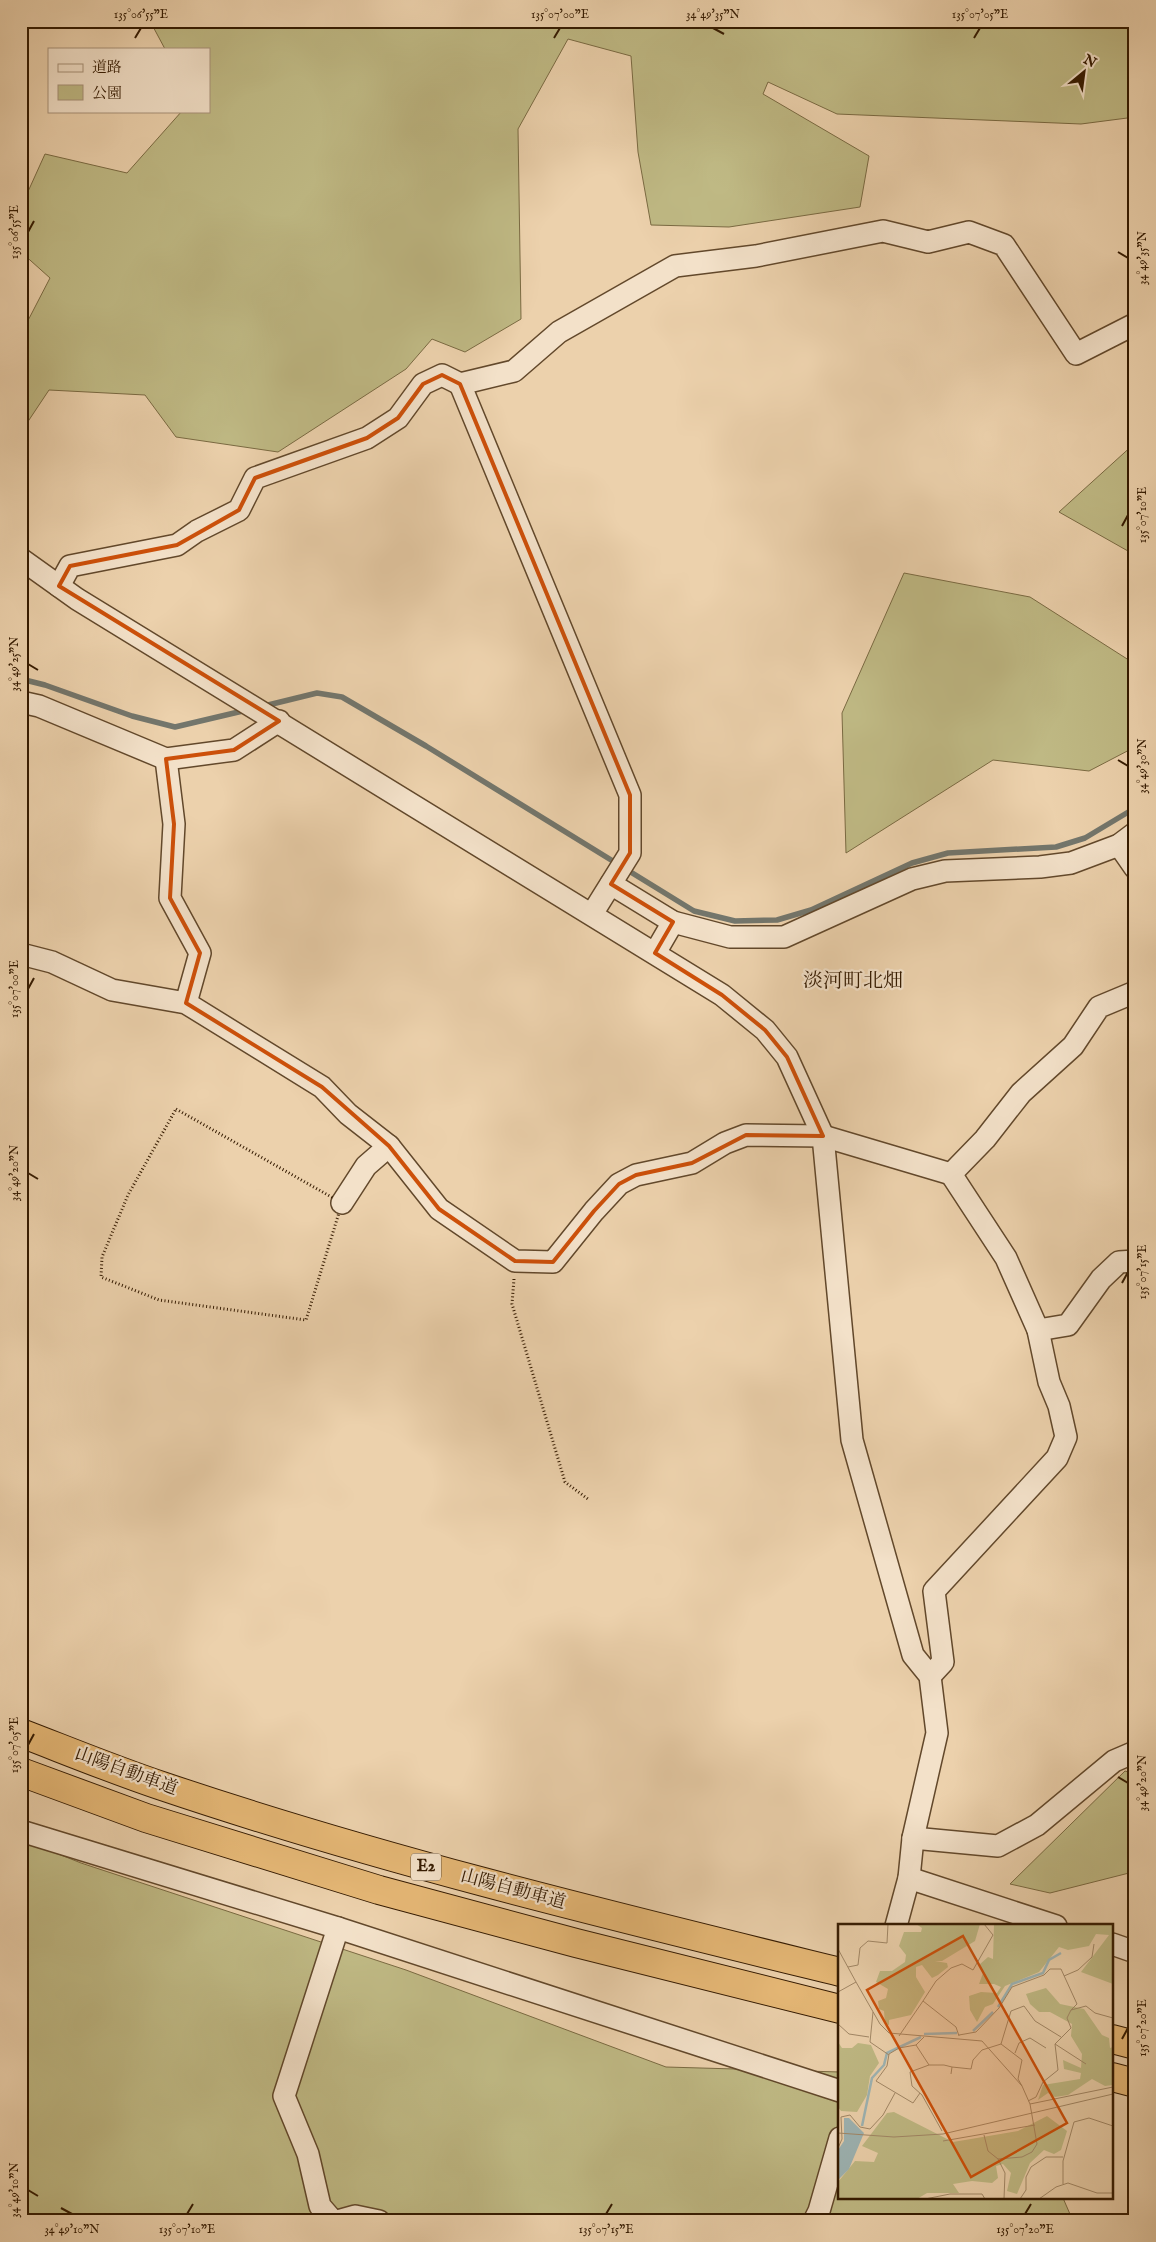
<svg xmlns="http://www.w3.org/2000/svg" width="1156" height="2242" viewBox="0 0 1156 2242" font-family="'IM FELL English','Noto Serif JP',serif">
	<rect width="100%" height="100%" fill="#ecd1ac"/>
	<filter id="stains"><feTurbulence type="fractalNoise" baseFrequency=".004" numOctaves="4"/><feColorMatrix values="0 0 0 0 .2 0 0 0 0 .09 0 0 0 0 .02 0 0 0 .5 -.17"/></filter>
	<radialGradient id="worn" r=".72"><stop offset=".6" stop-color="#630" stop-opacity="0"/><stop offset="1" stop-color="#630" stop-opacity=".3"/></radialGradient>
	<g fill="#bfb984" stroke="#7a6a42">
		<path d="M150 21H1135V117L1081 124 837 114 768 82 763 94 869 156 860 207 729 227 651 225 638 152 631 56 568 39 518 129 521 319 465 352 432 339 406 369 278 452 176 437 145 395 49 390 21 432V334L50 278 21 252V207L45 154 127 173 182 111H209V49H165Z"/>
		<path d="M1135 443V555L1059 512Z"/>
		<path d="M904 573 1030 597 1135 664V747L1089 771 993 760 846 853 842 713Z"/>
		<path d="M1125 1771 1135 1774V1874L1133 1872 1050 1893 1010 1884Z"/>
		<path d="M21 1839 81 1863 406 1970 666 2067 840 2072V2198H1063L1073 2221H21Z"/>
	</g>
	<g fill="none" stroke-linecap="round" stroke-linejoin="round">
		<g stroke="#73766c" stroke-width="5.5">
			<path d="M21 679 45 685 132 716 175 727 247 710"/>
			<path d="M264 706 317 693 342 697 426 746 694 911 735 921 777 920 811 910 912 863 948 853 1056 847 1085 838 1135 808"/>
		</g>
		<g stroke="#62482b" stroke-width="24">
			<g id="street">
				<path d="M21 559 77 599 722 995 765 1030 787 1057 823 1136 852 1440 913 1655 930 1676 937 1733 913 1838 909 1878 896 1926"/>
				<path d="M59 586 70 566 177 545 197 531 239 510 255 478 367 438 398 418 423 384 442 375 460 384"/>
				<path d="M21 702 39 706 166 759 234 750 279 721"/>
				<path d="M166 759 174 824 170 898 200 953 186 1003"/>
				<path d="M1119 845 1135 868"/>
				<path d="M611 884 673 922 730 937H784L912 879 945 871 1040 867 1071 863 1119 845 1135 833"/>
				<path d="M592 914 630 853V795L460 384 514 371 559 332 675 266 756 256 883 231 928 242 969 232 1004 245 1076 354 1135 324"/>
				<path d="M655 953 673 922"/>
				<path d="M21 954 52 962 112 990 186 1003 322 1087 348 1114 389 1146 366 1166 342 1203"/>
				<path d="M389 1146 439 1209 515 1261 553 1262 594 1211 619 1184 636 1175 692 1163 725 1143 746 1135 823 1136 951 1174 985 1139 1021 1093 1073 1046 1099 1007 1135 992"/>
				<path d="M1038 1330 1068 1325 1101 1279 1119 1262 1135 1261"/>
				<path d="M930 1676 943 1662 934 1591 1057 1458 1066 1437 1059 1406 1049 1382 1038 1330 1006 1258 951 1174"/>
				<path d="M21 1831 338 1928 840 2091"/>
				<path d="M913 1838 998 1846 1037 1825 1114 1761 1135 1752"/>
				<path d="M909 1878 1056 1926"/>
				<path d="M1112 1944 1135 1952"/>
				<path d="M333 2221 320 2206 308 2154 284 2096 338 1928"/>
				<path d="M337 2221 355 2216 379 2221"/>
				<path d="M814 2221 819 2211 840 2138"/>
			</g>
		</g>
		<g stroke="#341a00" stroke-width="30">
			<g id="highway">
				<path d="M21 1733C68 1751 114 1770 162 1786 384 1861 612 1916 840 1972"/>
				<path d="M21 1772 146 1818 379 1890 576 1943 840 2009"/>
				<path d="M1112 2039 1135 2045"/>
				<path d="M1112 2077 1135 2083"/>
			</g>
		</g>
		<g stroke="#341a00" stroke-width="3" stroke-dasharray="1 2.5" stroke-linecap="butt">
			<path d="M176 1109 342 1203 306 1320 159 1300 101 1277 102 1257 128 1195Z"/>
			<path d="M514 1279 512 1304 565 1482 588 1499"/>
		</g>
		<use href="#street" stroke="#f3e1c9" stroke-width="21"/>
		<use href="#highway" stroke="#e6b876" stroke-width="28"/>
	</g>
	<path fill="none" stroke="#cd500a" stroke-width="4" stroke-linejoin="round" d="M442 375 460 384 630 795V853L611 884 673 922 655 953 722 995 765 1030 787 1057 823 1136 746 1135 692 1163 636 1175 619 1184 594 1211 553 1262 515 1261 439 1209 389 1146 322 1087 186 1003 200 953 170 898 174 824 166 759 234 750 279 721 59 586 70 566 177 545 239 510 255 478 367 438 398 418 423 384Z"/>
	<path fill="none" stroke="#341a00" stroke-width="2" d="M713 28 724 34M135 38 141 28M554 38 560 28M974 38 980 28M28 232 34 221M1118 252 1128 258M1122 526 1128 515M28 664 38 670M1118 760 1128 766M28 989 34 978M28 1173 38 1179M1122 1283 1128 1272M28 1745 34 1734M1118 1777 1128 1783M1122 2039 1128 2028M28 2190 38 2196M61 2208 72 2214M187 2214 193 2204M606 2214 612 2204M1025 2214 1031 2204"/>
	<g text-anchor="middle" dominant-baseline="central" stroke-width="4.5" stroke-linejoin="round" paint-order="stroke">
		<rect fill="#f3e1c9" stroke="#6d563c" stroke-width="1" x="411" y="1853.5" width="30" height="27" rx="4"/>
		<g font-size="16" font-weight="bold" fill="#341a00">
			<text x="426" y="1867">E2</text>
		</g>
		<g font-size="18" fill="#341a00" stroke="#f3e1c9">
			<text transform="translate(126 1772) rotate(20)">山陽自動車道</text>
			<text transform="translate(513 1890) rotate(15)">山陽自動車道</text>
		</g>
		<g font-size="20" fill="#341a00" stroke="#f3e1c9">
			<text x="853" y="981">淡河町北畑</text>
		</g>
	</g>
	<g transform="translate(838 1924)">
		<rect width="275" height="275" fill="#ecd1ac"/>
		<path d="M78 0H142L137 17 104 37H97L109 39 110 43 100 51 94 54 84 41 78 43V53L87 68 73 91 51 96V101L47 100 46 87 41 85 40 77 48 74 50 65 38 58 42 47H54L67 38 68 31 61 22 66 8H83L84 4ZM156 0H275V60L243 48 271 11 258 10 251 22 230 26 221 23 201 48 167 62 155 80 147 83 139 98 132 86 131 72 143 68 159 69 163 63 156 60H141L145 49 141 41 150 33 155 35ZM208 64 222 80 246 85 264 111 271 114 272 124 275 123V161L267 162 254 155 230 171 217 173 210 169 200 176 205 161 242 155 243 149 226 145 225 136 243 144 244 130 233 112 234 100 212 88H201L192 80 188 70ZM0 118 4 124H14L20 119 33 121 41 139 32 152 29 171 19 188 3 187 0 183ZM56 188 115 218 180 207 209 192 229 207 223 226 216 230 206 226 192 239 179 270 169 267 173 249 165 240 158 242 160 254 154 259 134 257 115 260 121 269H89L79 275H0V258L17 237 36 238 40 229 24 222 49 189Z" fill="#bfb984"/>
		<path d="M6 194H11L26 209 11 245 0 256V226L6 217Z" fill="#9db4b4"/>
		<path fill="none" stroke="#9db4b4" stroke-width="2.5" d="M160 83 174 60 205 49 211 36 223 29M135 107 155 88M86 110 119 109M24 202 34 154 46 141 49 129 83 113"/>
		<path fill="none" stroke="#a28867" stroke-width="1" d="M0 25 18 58 0 68M10 43 20 41 22 24 30 17 49 19 50 0M226 52 240 46 254 33 256 20M18 58 42 100 51 109 144 117 184 162 192 180 199 220 194 228 184 233 160 235M35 88 32 118 51 131M0 100 11 110 31 113M121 111 138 108 161 84 174 63 206 51 212 45H223L239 80 233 86M61 112 85 77M121 112 118 103 85 77 98 57 113 44 124 40 135 46 155 11 146 0M163 120 184 136 180 155 184 162M217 120 248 140M78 121 91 141M177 129 181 119 192 114 208 124M114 143 133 145 135 136 144 126 163 120 173 87 186 82 197 97 223 113M82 169 75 179 38 157 49 142 51 130 61 124 78 121 86 113M190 177 198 173 205 158 220 146 217 120 233 104 229 94 233 86 248 82 257 89 275 94M192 180 275 163M104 207 84 171 74 162 72 148 91 141H106L114 143 113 150M0 209 56 213 105 210 275 170M146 211 150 227 160 235 167 249 166 275M105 217 197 201M0 224 4 215 3 193 12 191 22 203 32 205 45 191 57 169M225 260V237L236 198 251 194 275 202M87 275 112 270H144L147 275M182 275 188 266V253L193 243 208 233H225M201 275 218 263 230 259 259 269H275"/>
		<path fill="#cd500a" fill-opacity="0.15" stroke="#cd500a" stroke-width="2.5" d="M125 12 229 199 133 253 29 66Z"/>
		<rect width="275" height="275" fill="none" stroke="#341a00" stroke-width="2.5"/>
	</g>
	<rect width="1156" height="2242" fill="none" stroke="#ecd1ac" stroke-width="55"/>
	<rect x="48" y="48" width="162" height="65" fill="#f3e1c9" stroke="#a79179"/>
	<rect x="58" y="64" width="25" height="8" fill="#f3e1c9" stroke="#a79179"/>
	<text x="92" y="72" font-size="15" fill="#341a00">道路</text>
	<rect x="58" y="85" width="25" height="15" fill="#bfb984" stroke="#a79179"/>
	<text x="92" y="98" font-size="15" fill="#341a00">公園</text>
	<g transform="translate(1084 72) rotate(29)" stroke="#f3e1c9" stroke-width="4" paint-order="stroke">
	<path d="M0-4L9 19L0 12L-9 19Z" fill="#341a00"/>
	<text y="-8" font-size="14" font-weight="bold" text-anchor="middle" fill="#341a00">N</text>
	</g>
	<rect x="28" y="28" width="1100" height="2186" fill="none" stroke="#341a00" stroke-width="2"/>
	<g font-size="12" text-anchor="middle" fill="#341a00">
		<text x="141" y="18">135°06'55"E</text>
		<text x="560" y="18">135°07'00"E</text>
		<text x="713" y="18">34°49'35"N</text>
		<text x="980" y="18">135°07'05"E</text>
		<text transform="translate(14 232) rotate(-90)" y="4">135°06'55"E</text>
		<text transform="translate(1142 258) rotate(-90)" y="4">34°49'35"N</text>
		<text transform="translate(1142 515) rotate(-90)" y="4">135°07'10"E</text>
		<text transform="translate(14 664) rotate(-90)" y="4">34°49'25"N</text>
		<text transform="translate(1142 766) rotate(-90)" y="4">34°49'30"N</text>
		<text transform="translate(14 989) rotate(-90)" y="4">135°07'00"E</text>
		<text transform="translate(14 1173) rotate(-90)" y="4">34°49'20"N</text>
		<text transform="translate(1142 1272) rotate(-90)" y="4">135°07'15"E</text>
		<text transform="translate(14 1745) rotate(-90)" y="4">135°07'05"E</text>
		<text transform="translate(1142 1783) rotate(-90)" y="4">34°49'20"N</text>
		<text transform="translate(1142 2028) rotate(-90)" y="4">135°07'20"E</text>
		<text transform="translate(14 2190) rotate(-90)" y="4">34°49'10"N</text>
		<text x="72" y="2233">34°49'10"N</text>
		<text x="187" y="2233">135°07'10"E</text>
		<text x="606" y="2233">135°07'15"E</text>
		<text x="1025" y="2233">135°07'20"E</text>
	</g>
	<rect width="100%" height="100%" filter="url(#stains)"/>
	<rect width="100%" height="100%" fill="url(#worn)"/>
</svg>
